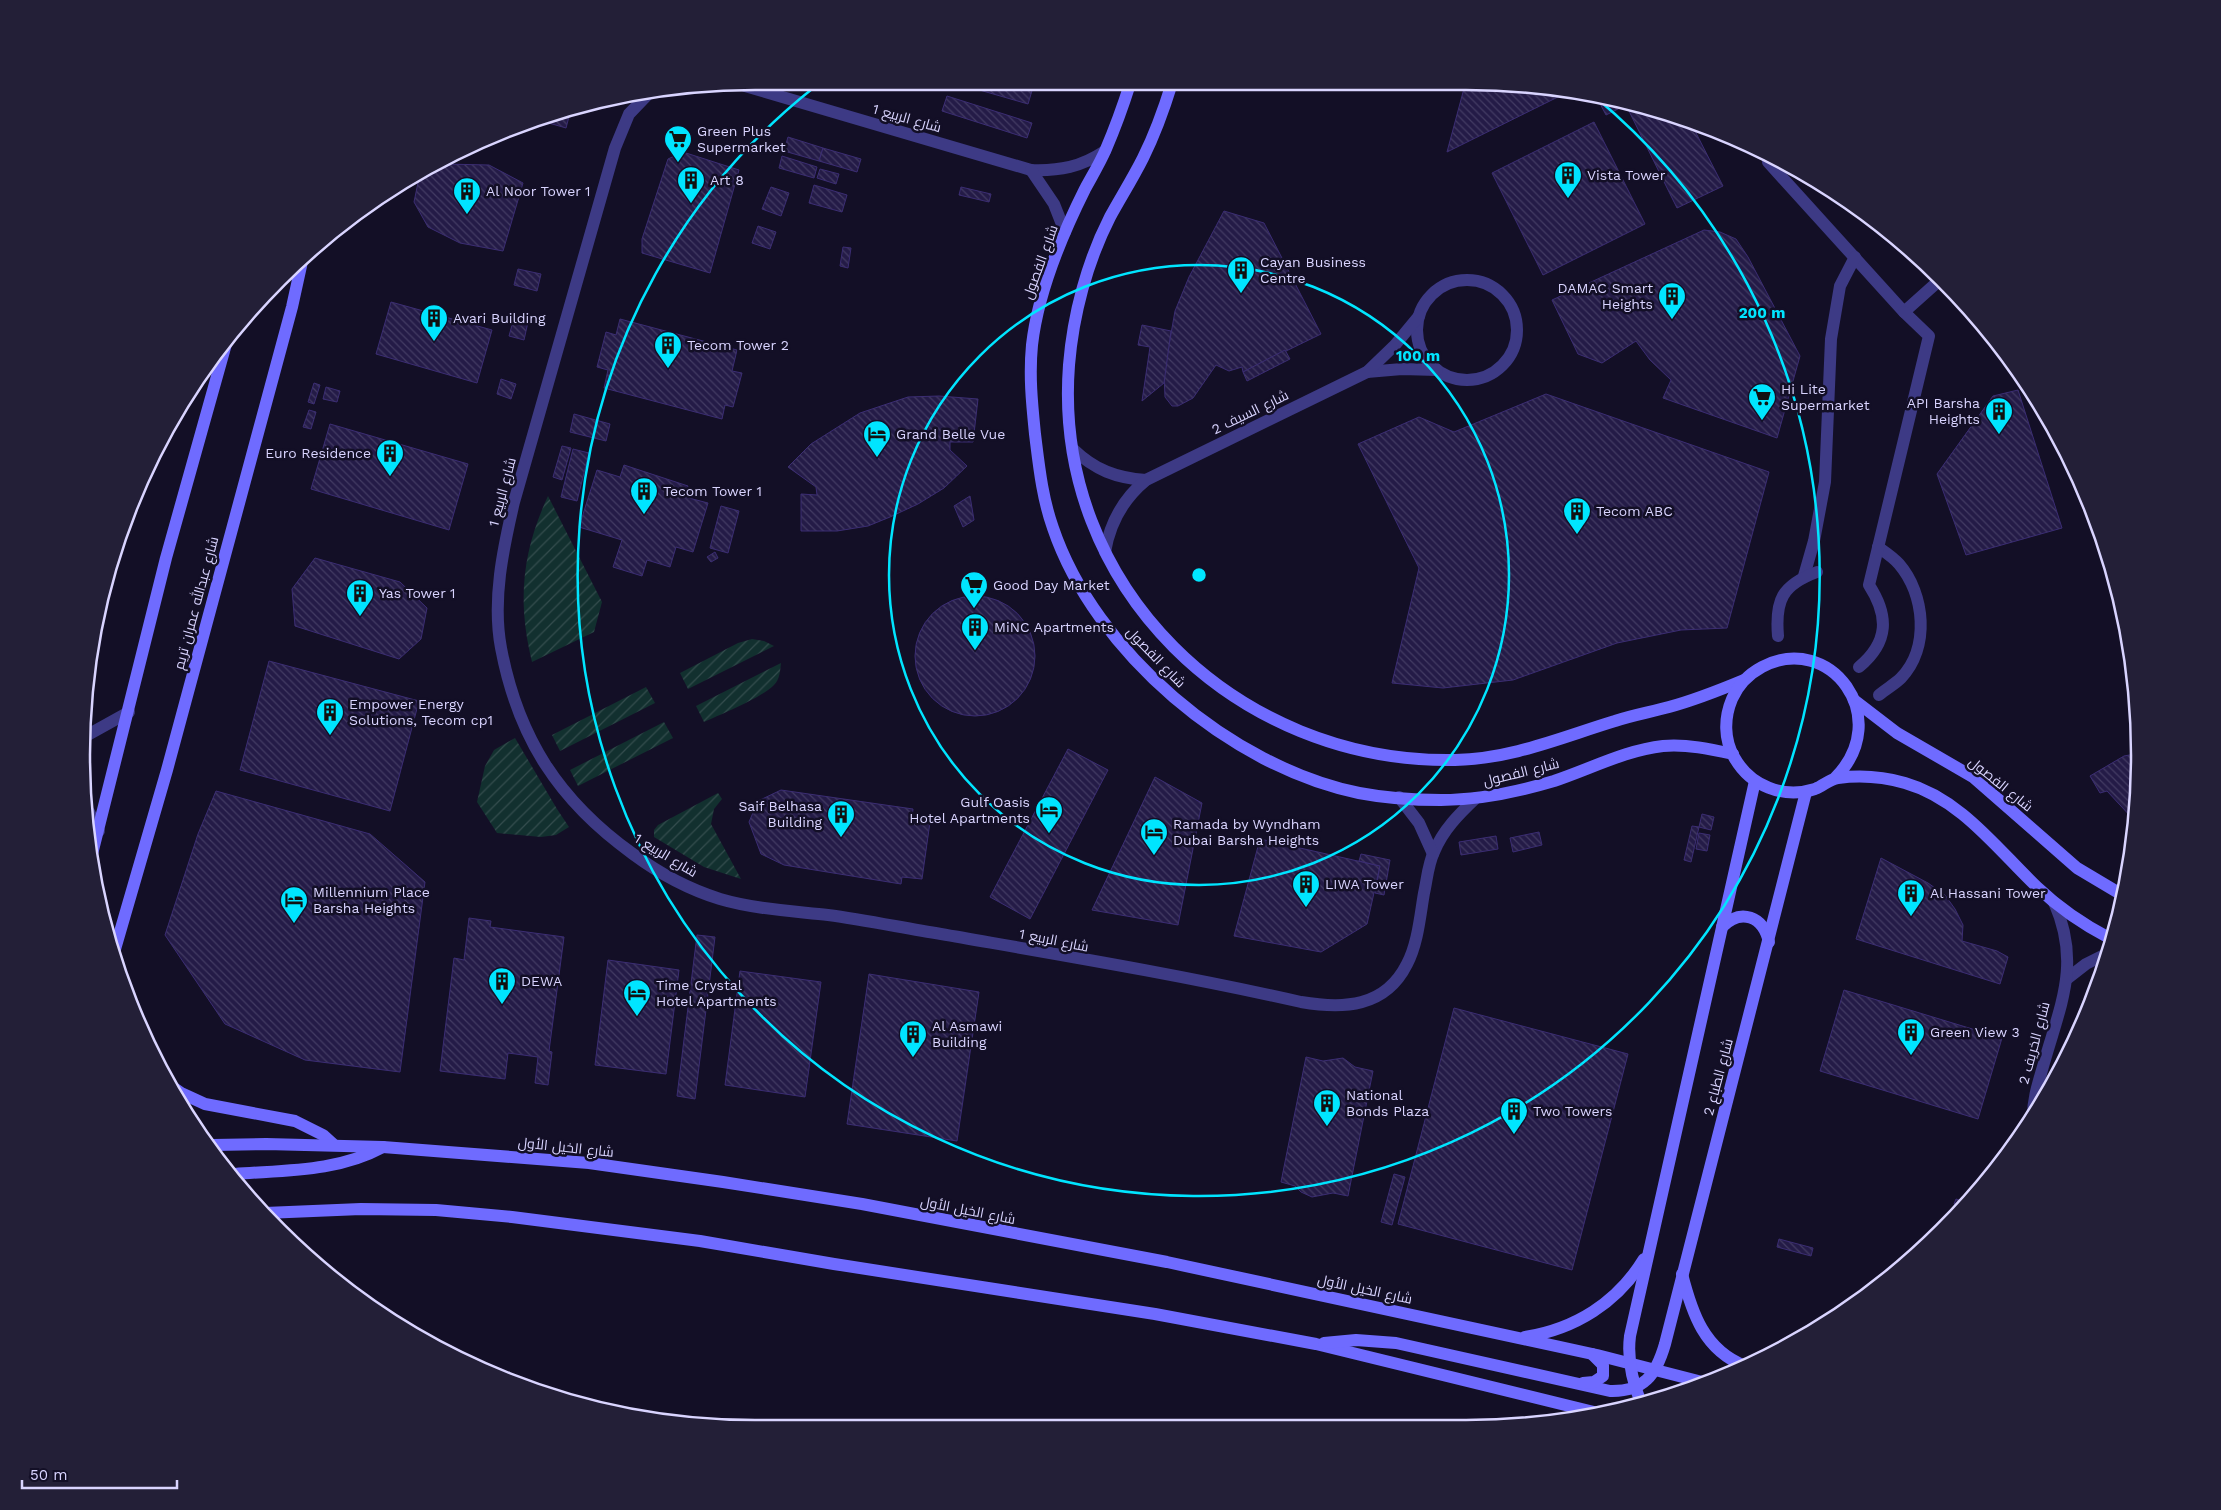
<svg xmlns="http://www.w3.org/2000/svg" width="2221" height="1510" viewBox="0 0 2221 1510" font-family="'Work Sans',Cairo,sans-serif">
	<defs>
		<pattern id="garden-furrows" width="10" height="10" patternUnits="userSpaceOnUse" patternTransform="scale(1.25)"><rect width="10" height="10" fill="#12302f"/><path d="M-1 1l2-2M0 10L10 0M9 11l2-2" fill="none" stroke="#344d4e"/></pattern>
		<pattern id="building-back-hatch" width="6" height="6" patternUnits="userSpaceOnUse" patternTransform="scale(1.25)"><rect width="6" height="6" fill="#241b47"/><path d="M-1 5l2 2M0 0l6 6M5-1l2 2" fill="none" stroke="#433b63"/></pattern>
	</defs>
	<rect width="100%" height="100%" fill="#130f26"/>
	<g fill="url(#garden-furrows)">
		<path d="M548 496 602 602 594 632 532 662C517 601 522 552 548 496Z"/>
		<path d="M752 639 764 641 774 646 688 689 680 673 738 643Z"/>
		<path d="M781 663C780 671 780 679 774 685 761 698 721 714 704 722L696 706Z"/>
		<path d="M646 687 655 703 560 751 552 735Z"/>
		<path d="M664 722 673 738 578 786 570 770Z"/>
		<path d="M515 738 557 809 569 827 556 835 541 837 497 833 477 802 485 766 494 750Z"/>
		<path d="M718 793 722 799 714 809 711 824 741 879 704 867 654 837V830L658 825Z"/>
	</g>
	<g fill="url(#building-back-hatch)" stroke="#3b2d73">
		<path d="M1466 81 1570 91 1447 152Z"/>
		<path d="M1034 84 1028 104 962 85Z"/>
		<path d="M1595 94 1693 127 1723 186 1677 208 1626 105 1606 115Z"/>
		<path d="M947 96 1032 123 1027 138 942 111Z"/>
		<path d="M571 109 566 128 535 119 539 117Z"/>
		<path d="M1594 122 1645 224 1543 275 1492 173Z"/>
		<path d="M788 137 823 148 819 161 784 151Z"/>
		<path d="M823 148 861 159 857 172 819 161Z"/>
		<path d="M683 152 739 170 710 273 642 253V239L668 159Z"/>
		<path d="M782 156 817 167 814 178 779 168Z"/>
		<path d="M444 164 489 165 523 183 503 251 460 243 428 227 414 202 419 178Z"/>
		<path d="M820 169 839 174 836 184 817 178Z"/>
		<path d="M814 185 847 195 842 212 809 203Z"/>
		<path d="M771 187 789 193 781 216 762 209Z"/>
		<path d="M961 187 991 194 989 202 959 195Z"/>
		<path d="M1224 211 1264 223 1321 334 1243 372 1242 367 1229 371 1216 365 1193 398 1178 406H1172L1165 397 1164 374 1175 311 1189 277Z"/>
		<path d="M758 226 776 232 770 249 752 243Z"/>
		<path d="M1704 230 1720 232 1736 239 1748 257 1800 356 1777 438 1663 398 1671 380 1650 360 1636 341 1602 363 1578 354 1552 300Z"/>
		<path d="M843 247 851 248 848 268 840 266Z"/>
		<path d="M518 269 541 274 537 291 514 285Z"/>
		<path d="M391 302 492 330 477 383 376 354Z"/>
		<path d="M514 318 528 322 524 340 509 336Z"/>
		<path d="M620 319 737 350 732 371 742 373 733 407 725 405 722 419 604 388 608 370 597 367 606 332 616 335Z"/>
		<path d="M1142 325 1171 331 1164 383 1142 401 1150 347 1138 345Z"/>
		<path d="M1285 350 1290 359 1247 381 1243 372Z"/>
		<path d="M501 379 516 384 511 399 497 394Z"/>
		<path d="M314 383 320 385 314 404 308 402Z"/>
		<path d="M326 387 340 391 337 402 323 399Z"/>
		<path d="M2018 390 2062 528 1966 555 1937 474 1993 396Z"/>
		<path d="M1546 394 1769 472 1727 628 1681 630 1617 643 1513 680 1443 688 1392 683 1419 568 1358 444 1419 417 1454 432Z"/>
		<path d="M939 396 978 399 973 442H950V450L967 466 944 488 918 504 890 517 868 526 837 531H801V494L817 495 816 487 788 467 811 444 860 413 908 397Z"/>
		<path d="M309 410 316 412 311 429 303 427Z"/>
		<path d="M574 414 610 424 606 441 570 432Z"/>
		<path d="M330 424 468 464 449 530 311 489Z"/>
		<path d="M562 446 571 448 562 480 553 477Z"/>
		<path d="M573 449 589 453 577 501 561 497Z"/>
		<path d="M624 465 688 486 685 497 708 503 693 552 676 547 670 567 647 560 642 576 613 567 622 540 579 527 597 470 620 477Z"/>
		<path d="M970 496 974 520 963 527 954 506Z"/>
		<path d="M721 506 739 511 728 553 710 548Z"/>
		<path d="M715 552 718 558 711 562 707 557Z"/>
		<path d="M315 558 400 582 427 608 421 639 399 659 295 626 292 589Z"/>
		<circle cx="975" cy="656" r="60"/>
		<path d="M269 661 419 701 390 811 240 770Z"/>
		<path d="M1068 749 1108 770 1030 919 990 897Z"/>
		<path d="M2140 753V755L2133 819 2107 791 2100 793 2090 776 2124 756Z"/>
		<path d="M1155 777 1202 803 1178 925 1092 910Z"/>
		<path d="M781 790 913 809 912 818 930 822 922 879 902 877 901 884 784 865 761 854 749 822 758 801Z"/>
		<path d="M216 791 370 834 425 882 400 1072 305 1060 225 1024 165 935 198 834Z"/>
		<path d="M1702 814 1714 817 1711 830 1699 827Z"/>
		<path d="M1692 826 1699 827 1691 862 1684 860Z"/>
		<path d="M1539 832 1542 845 1513 852 1510 838Z"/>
		<path d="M1699 833 1710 835 1707 851 1696 849Z"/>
		<path d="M1496 836 1498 849 1461 855 1459 842Z"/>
		<path d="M1260 839 1380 866 1367 924 1321 952 1234 936Z"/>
		<path d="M1361 854 1390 860 1384 895 1375 893 1380 866 1359 861Z"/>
		<path d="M1881 858 1928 883 1945 895 1955 909 1963 925 1962 941 1997 951 2008 957 2000 984 1856 939Z"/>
		<path d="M469 918 491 921 490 927 564 937 549 1051 552 1052 548 1085 535 1083 538 1057 508 1053 505 1079 440 1071 454 958 464 960Z"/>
		<path d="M697 935 715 937 695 1099 677 1096Z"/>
		<path d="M608 960 679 970 666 1074 595 1065Z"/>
		<path d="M740 971 821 982 805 1097 725 1085Z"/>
		<path d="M869 974 979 992 957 1141 847 1124Z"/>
		<path d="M1844 990 2002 1038 1978 1119 1820 1071Z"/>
		<path d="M1454 1008 1628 1054 1572 1270 1398 1224Z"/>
		<path d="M1306 1057 1323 1061 1343 1058 1355 1067 1373 1071 1348 1196 1333 1193 1312 1197 1301 1192 1295 1186 1281 1182Z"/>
		<path d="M1394 1174 1405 1177 1392 1225 1381 1222Z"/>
		<path d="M1956 1199 1966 1202 1963 1207 1954 1204Z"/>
		<path d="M1779 1239 1813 1248 1811 1256 1777 1247Z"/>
	</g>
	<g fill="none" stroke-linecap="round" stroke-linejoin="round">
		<g stroke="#3d3a85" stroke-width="12">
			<path d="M745 86 1031 170C1060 171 1081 167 1105 151"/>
			<path d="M651 91 629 114 615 148 514 502C503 549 492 600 501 648 518 738 559 801 633 854 660 874 688 889 720 899 754 909 792 911 828 915 866 920 903 928 941 934 1061 955 1182 975 1301 1002 1343 1009 1385 1008 1407 964 1418 943 1420 916 1424 893 1427 880 1428 864 1434 852 1443 830 1459 814 1476 798"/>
			<path d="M1774 157 1768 162 1904 312 1942 278"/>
			<path d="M1031 170 1054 204 1065 232"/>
			<circle cx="1467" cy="330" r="50"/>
			<path d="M1367 372 1402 369 1437 370"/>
			<path d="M1073 449C1095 470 1116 478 1146 480"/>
			<path d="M1878 547C1885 552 1893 557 1899 564 1925 594 1930 648 1901 678 1895 684 1886 689 1879 695"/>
			<path d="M1105 552C1110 522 1123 499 1146 480L1367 372 1395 345 1419 316"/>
			<path d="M1804 576 1814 541 1825 482 1831 339 1840 286 1855 257"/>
			<path d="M1778 636C1775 600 1782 585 1817 572"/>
			<path d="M1859 667C1889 642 1889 616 1869 585L1929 336 1904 312"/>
			<path d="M84 737 129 712"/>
			<path d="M1399 797 1419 823 1433 854"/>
			<path d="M89 812 99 831"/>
			<path d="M2068 978 2086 964 2106 954"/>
			<path d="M2033 1116C2033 1097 2039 1081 2044 1063 2061 1003 2081 963 2054 902"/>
		</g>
		<g stroke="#6f6bff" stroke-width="12">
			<path d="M1172 83C1164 109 1155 134 1143 158 1133 178 1121 197 1110 217 1087 262 1073 315 1069 365 1052 587 1237 764 1455 760 1512 759 1562 737 1615 721 1633 715 1651 712 1669 707 1695 700 1720 690 1744 680"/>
			<path d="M1130 84C1123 106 1115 128 1106 149 1100 163 1092 176 1085 189 1061 237 1038 292 1032 345 1029 376 1032 404 1035 434 1039 466 1042 497 1053 528 1095 652 1231 767 1359 793 1385 798 1415 800 1441 800 1480 800 1517 792 1554 781 1590 769 1626 750 1663 746 1687 744 1710 749 1733 754"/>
			<path d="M1854 700 1897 733 1973 777 2077 868 2124 896"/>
			<path d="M1835 778C1895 718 1830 631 1762 667 1749 674 1738 685 1732 699 1724 718 1724 739 1734 757 1750 786 1783 799 1815 789 1823 786 1830 779 1838 778 1861 775 1884 777 1905 783 1961 799 1997 849 2037 887 2059 908 2084 925 2111 939"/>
			<path d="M92 854 166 558 228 337"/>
			<path d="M1722 927C1741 908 1763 916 1769 942"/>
			<path d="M113 956 167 770 292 307 303 257"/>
			<path d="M168 1084 181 1093 205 1104 295 1121 323 1135 334 1145"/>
			<path d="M213 1145 266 1144 383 1147 589 1163 723 1182 862 1204 1167 1262 1597 1355 1706 1383"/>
			<path d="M235 1174C286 1170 337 1172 383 1147"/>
			<path d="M265 1213 361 1209 436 1210 512 1217 700 1241 834 1264 1155 1314 1316 1344 1602 1414"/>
			<path d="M1682 1274C1692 1313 1704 1350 1745 1366"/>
			<path d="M1525 1337C1575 1329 1617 1303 1644 1259"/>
			<path d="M1324 1343 1356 1340 1396 1343 1610 1391C1644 1392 1656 1375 1665 1344L1806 792"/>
			<path d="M1583 1383 1594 1382 1603 1376V1365L1592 1354"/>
			<path d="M1641 1403C1632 1381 1627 1360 1630 1336L1755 781"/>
		</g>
	</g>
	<g fill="none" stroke="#00e5ff" stroke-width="2.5">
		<circle cx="1199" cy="575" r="310"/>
		<path d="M1594 96A621 621 0 1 1 812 89"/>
	</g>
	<defs>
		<g id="supermarket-pin" transform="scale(1.4375)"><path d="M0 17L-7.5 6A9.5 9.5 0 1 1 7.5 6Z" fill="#00e5ff" stroke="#130f26"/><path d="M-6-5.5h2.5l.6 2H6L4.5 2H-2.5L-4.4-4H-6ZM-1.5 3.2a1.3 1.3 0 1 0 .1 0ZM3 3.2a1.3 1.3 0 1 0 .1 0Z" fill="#111"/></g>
		<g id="building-pin" transform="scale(1.4375)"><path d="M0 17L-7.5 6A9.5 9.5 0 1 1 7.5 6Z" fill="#00e5ff" stroke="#130f26"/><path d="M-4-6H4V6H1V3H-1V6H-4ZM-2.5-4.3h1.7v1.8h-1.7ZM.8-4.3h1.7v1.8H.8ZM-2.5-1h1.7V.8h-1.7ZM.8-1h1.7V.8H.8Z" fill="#111"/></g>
		<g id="hotel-pin" transform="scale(1.4375)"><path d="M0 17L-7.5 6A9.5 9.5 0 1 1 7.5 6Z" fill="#00e5ff" stroke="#130f26"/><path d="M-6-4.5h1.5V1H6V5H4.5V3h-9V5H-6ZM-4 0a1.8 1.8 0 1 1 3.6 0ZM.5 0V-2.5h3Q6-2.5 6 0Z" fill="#111"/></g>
	</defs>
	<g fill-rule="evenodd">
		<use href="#supermarket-pin" x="678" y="139"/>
		<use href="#building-pin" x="1568" y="175"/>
		<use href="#building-pin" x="691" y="180"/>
		<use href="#building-pin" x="467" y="191"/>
		<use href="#building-pin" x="1241" y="270"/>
		<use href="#building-pin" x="1672" y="296"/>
		<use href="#building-pin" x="434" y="318"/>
		<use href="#building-pin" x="668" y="345"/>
		<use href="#supermarket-pin" x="1762" y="397"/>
		<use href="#building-pin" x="1999" y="411"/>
		<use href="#hotel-pin" x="877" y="434"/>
		<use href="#building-pin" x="390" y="453"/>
		<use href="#building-pin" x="644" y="491"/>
		<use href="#building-pin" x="1577" y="511"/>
		<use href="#supermarket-pin" x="974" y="585"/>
		<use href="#building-pin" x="360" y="593"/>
		<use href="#building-pin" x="975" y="627"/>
		<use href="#building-pin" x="330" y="712"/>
		<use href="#hotel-pin" x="1049" y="810"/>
		<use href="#building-pin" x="841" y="814"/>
		<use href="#hotel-pin" x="1154" y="832"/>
		<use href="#building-pin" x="1306" y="884"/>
		<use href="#building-pin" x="1911" y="893"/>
		<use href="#hotel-pin" x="294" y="900"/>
		<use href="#building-pin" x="502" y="981"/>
		<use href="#hotel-pin" x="637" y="993"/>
		<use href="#building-pin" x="1911" y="1032"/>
		<use href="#building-pin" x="913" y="1034"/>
		<use href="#building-pin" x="1327" y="1103"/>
		<use href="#building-pin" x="1514" y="1111"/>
	</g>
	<g text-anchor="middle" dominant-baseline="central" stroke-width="5" stroke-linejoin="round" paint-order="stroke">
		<g font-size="14" fill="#d9d4ff" stroke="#130f26">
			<text transform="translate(907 118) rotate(16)">شارع الربيع 1</text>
			<text transform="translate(1040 262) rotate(-70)">شارع الفصول</text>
			<text transform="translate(1250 412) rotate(-26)">شارع السيف 2</text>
			<text transform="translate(502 492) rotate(-75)">شارع الربيع 1</text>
			<text transform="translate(196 603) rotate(-75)">شارع عبدالله عمران تريم</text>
			<text transform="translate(1156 657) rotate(46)">شارع الفصول</text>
			<text transform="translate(1521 772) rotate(-14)">شارع الفصول</text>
			<text transform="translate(2001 784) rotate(39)">شارع الفصول</text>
			<text transform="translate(666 855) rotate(31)">شارع الربيع 1</text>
			<text transform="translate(1054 940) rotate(11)">شارع الربيع 1</text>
			<text transform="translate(2034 1043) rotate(-75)">شارع الخريف 2</text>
			<text transform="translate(1718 1077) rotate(-75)">شارع الطباع 2</text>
			<text transform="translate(566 1147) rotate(6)">شارع الخيل الأول</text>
			<text transform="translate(968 1210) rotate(11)">شارع الخيل الأول</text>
			<text transform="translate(1365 1289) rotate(12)">شارع الخيل الأول</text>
		</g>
		<g font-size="14" fill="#d9d4ff" stroke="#130f26" text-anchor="start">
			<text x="697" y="131">Green Plus<tspan x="697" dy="16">Supermarket</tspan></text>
			<text x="1587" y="175">Vista Tower</text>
			<text x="710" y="180">Art 8</text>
			<text x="486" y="191">Al Noor Tower 1</text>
			<text x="1260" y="262">Cayan Business<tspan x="1260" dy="16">Centre</tspan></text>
			<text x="1653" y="288" text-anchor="end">DAMAC Smart<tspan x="1653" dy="16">Heights</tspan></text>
			<text x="453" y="318">Avari Building</text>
			<text x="687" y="345">Tecom Tower 2</text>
			<text x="1781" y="389">Hi Lite<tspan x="1781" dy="16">Supermarket</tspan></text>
			<text x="1980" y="403" text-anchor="end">API Barsha<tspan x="1980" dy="16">Heights</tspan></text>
			<text x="896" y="434">Grand Belle Vue</text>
			<text x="371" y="453" text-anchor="end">Euro Residence</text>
			<text x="663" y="491">Tecom Tower 1</text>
			<text x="1596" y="511">Tecom ABC</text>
			<text x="993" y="585">Good Day Market</text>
			<text x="379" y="593">Yas Tower 1</text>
			<text x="994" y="627">MiNC Apartments</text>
			<text x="349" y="704">Empower Energy<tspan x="349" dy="16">Solutions, Tecom cp1</tspan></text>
			<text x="1030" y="802" text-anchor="end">Gulf Oasis<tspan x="1030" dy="16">Hotel Apartments</tspan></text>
			<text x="822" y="806" text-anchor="end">Saif Belhasa<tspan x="822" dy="16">Building</tspan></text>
			<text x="1173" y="824">Ramada by Wyndham<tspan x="1173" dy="16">Dubai Barsha Heights</tspan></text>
			<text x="1325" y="884">LIWA Tower</text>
			<text x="313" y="892">Millennium Place<tspan x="313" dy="16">Barsha Heights</tspan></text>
			<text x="1930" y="893">Al Hassani Tower</text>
			<text x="521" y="981">DEWA</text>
			<text x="656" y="985">Time Crystal<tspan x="656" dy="16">Hotel Apartments</tspan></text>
			<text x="932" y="1026">Al Asmawi<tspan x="932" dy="16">Building</tspan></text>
			<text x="1930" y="1032">Green View 3</text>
			<text x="1346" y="1095">National<tspan x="1346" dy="16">Bonds Plaza</tspan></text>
			<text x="1533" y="1111">Two Towers</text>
		</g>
	</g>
	<path d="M0 0H2221V1510H0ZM755 90H1466A665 665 0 0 1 2131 755V755A665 665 0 0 1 1466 1420H755A665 665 0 0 1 90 755V755A665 665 0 0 1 755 90Z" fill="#231f37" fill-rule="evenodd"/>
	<path fill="none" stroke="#d9d4ff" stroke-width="2.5" d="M755 90H1466A665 665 0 0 1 2131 755V755A665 665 0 0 1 1466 1420H755A665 665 0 0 1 90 755V755A665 665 0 0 1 755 90Z"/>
	<circle cx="1199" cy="575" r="8" fill="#00e5ff" stroke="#130f26" stroke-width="2.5"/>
	<g font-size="15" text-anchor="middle" font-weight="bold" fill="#00e5ff" stroke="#130f26" stroke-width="5" stroke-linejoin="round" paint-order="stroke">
		<text x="1762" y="318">200 m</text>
		<text x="1418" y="361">100 m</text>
	</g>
	<path d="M22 1480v8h155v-8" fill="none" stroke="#d9d4ff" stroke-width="2.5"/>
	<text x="30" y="1480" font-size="15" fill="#d9d4ff" stroke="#130f26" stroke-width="4" paint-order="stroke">50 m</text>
</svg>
